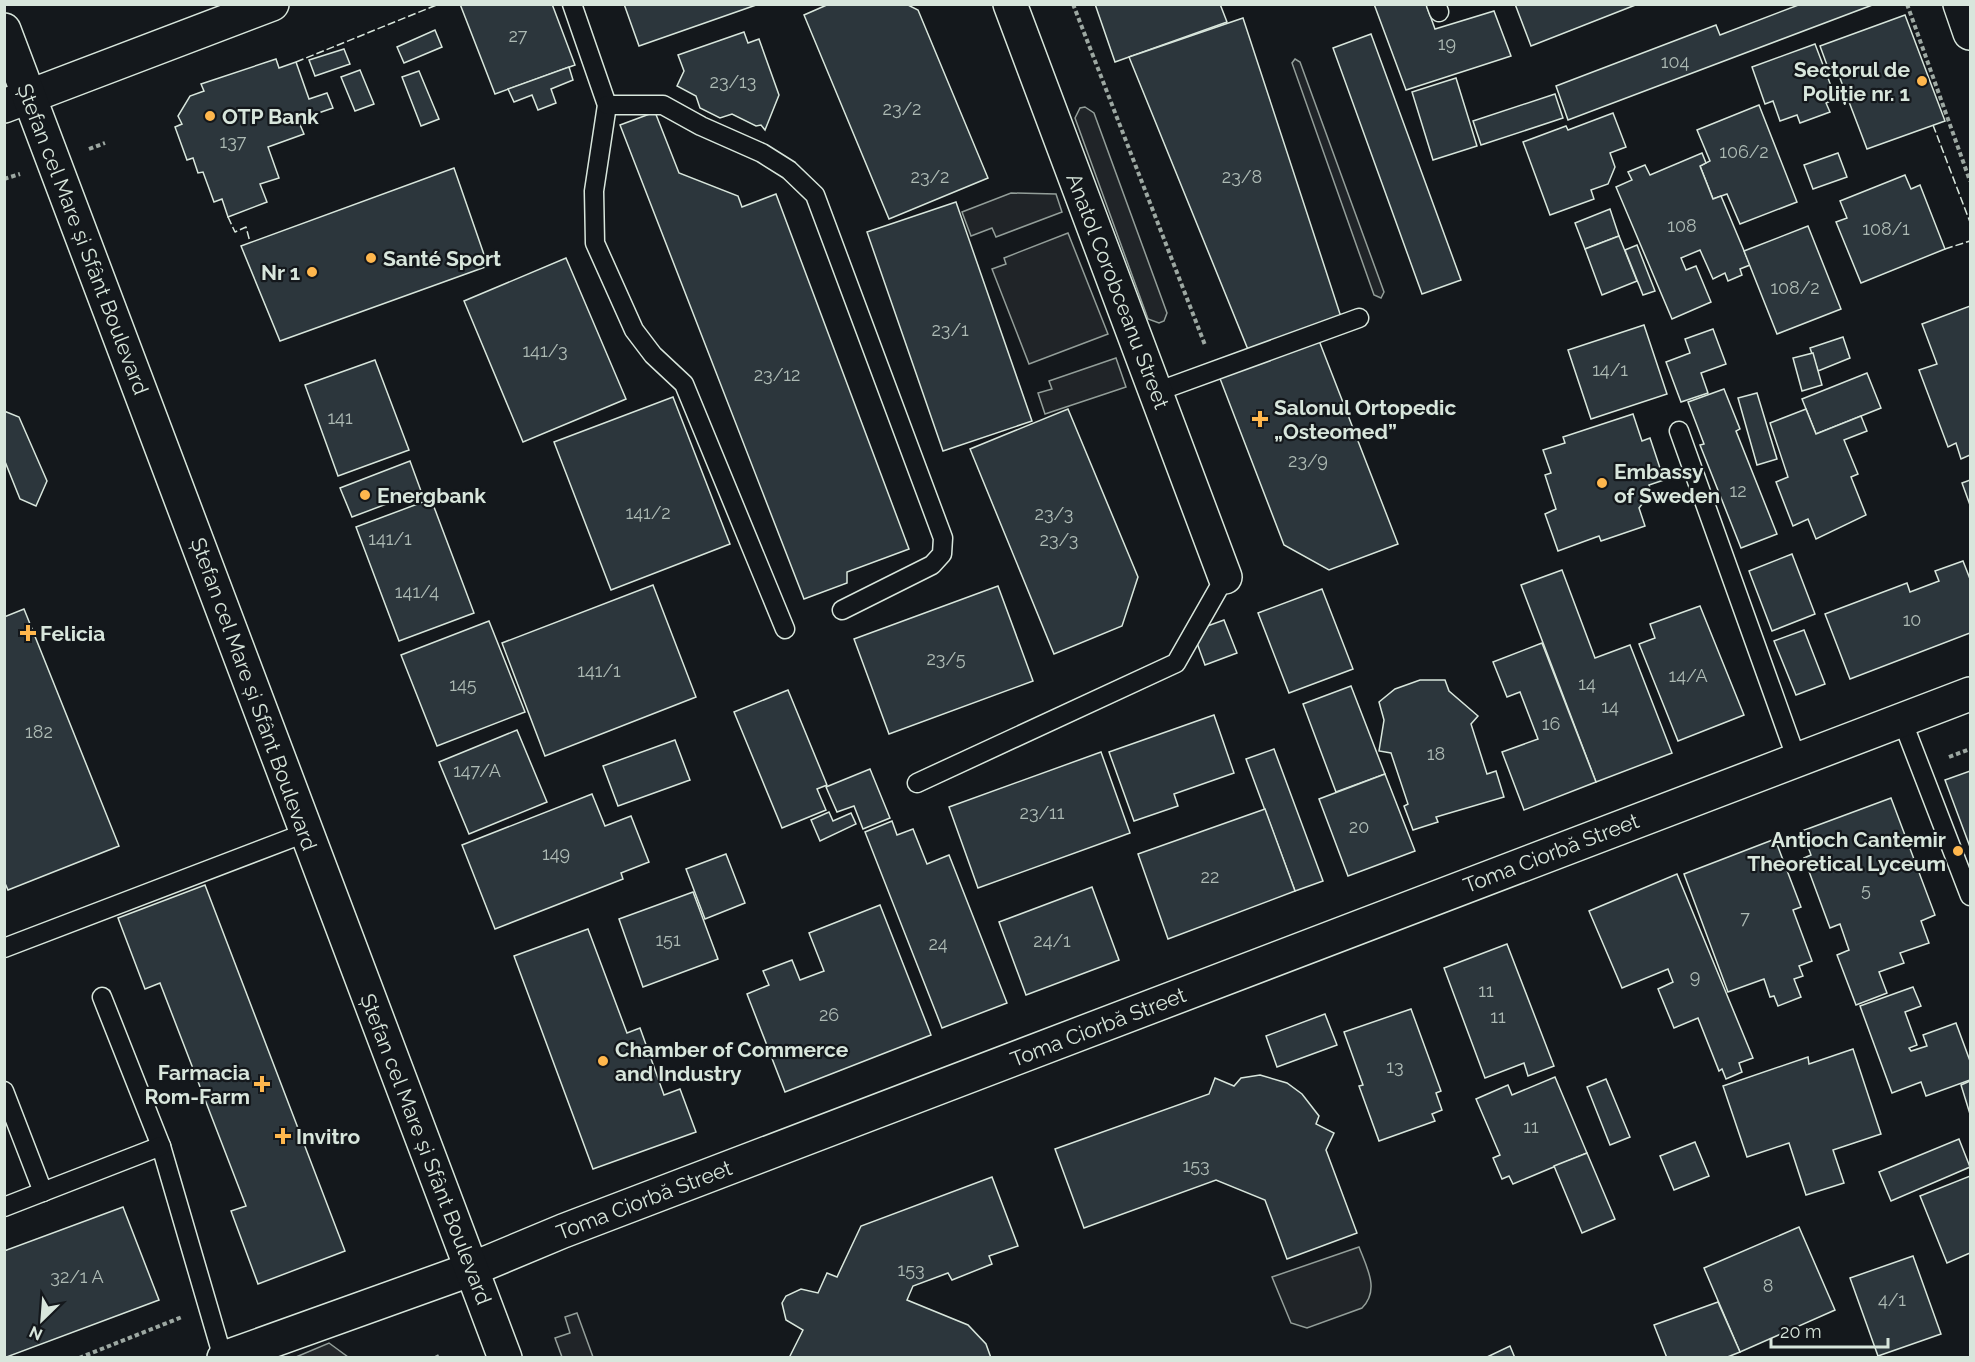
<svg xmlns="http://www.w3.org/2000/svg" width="1975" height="1362" viewBox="0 0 1975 1362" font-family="Raleway,sans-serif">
	<rect width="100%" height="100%" fill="#14181c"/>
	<g fill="#202428" stroke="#939e99" stroke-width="1.5">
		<path d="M1295 59 1300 62 1384 292 1381 298 1374 295 1292 63Z"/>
		<path d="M1085 107 1094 113 1167 313 1164 321 1159 323 1148 319 1075 118 1080 108Z"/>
		<path d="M1011 193 1056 194 1062 212 996 237 992 228 971 236 962 212Z"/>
		<path d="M1068 233 1108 334 1029 364 992 269 1006 264 1004 258Z"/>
		<path d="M1116 358 1126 387 1045 414 1038 393 1052 389 1049 381Z"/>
		<path d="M1359 1247C1367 1268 1380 1290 1362 1308L1307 1328 1291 1323 1272 1277Z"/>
		<path d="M577 1313 593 1357H562L555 1338 570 1333 565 1317Z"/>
	</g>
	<path fill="#24282b" stroke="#939e99" stroke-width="1.5" d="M329 1343 348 1357H296Z"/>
	<g fill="#2c363c" stroke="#d8e6dc" stroke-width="1.5">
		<path d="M460 4H552L575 65 495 94Z"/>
		<path d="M624 4H759L639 46Z"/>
		<path d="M829 4H906L918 10 988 178 889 219 804 15Z"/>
		<path d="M1095 4H1220L1227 22 1115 62Z"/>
		<path d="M1374 4H1426L1435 29 1494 11 1511 56 1406 90Z"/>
		<path d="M1515 4H1638L1531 46Z"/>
		<path d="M1801 4H1875L1568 120 1556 86 1716 25 1720 35Z"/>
		<path d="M1905 15 1945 121 1867 149 1838 73 1831 76 1820 46Z"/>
		<path d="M1243 18 1342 320 1249 352 1129 57Z"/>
		<path d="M435 30 442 47 404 63 397 47Z"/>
		<path d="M744 32 748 43 759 39 779 95 765 130 761 125 756 126 732 114 720 118 700 108 696 96 677 86 684 71 678 55Z"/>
		<path d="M1371 34 1461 280 1422 294 1333 48Z"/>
		<path d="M1815 44 1836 99 1826 103 1830 112 1800 123 1797 115 1780 121 1773 101 1765 104 1752 67Z"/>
		<path d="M344 49 350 64 315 76 309 60Z"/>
		<path d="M276 59 279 68 296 62 309 99 327 93 333 108 298 120 304 134 268 147 279 178 260 184 267 202 228 217 222 199 214 202 203 172 198 173 193 158 187 160 175 127 182 124 178 116 190 96 204 91 201 84Z"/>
		<path d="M569 67 573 80 551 89 556 103 538 110 532 95 514 102 508 89Z"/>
		<path d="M360 70 374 104 355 111 341 77Z"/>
		<path d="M419 71 439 119 421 126 402 77Z"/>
		<path d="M1456 78 1477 146 1433 160 1412 92Z"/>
		<path d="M1555 94 1563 118 1481 145 1473 121Z"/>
		<path d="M1759 105 1797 202 1740 224 1727 194 1713 199 1700 166 1710 161 1697 130Z"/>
		<path d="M655 112 679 173 738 196 742 207 776 194 909 549 847 572V583L804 599 620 125Z"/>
		<path d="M1613 113 1626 147 1610 153 1615 167 1608 184 1591 190 1594 199 1550 215 1523 142 1566 126 1568 130Z"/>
		<path d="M1702 153 1706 163 1700 166 1713 199 1721 196 1750 265 1740 269 1742 275 1728 281 1725 273 1713 279 1700 250 1681 258 1686 270 1696 266 1711 302 1672 319 1616 187 1632 180 1628 172 1645 165 1650 175Z"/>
		<path d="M1838 153 1847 177 1813 189 1804 165Z"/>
		<path d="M454 168 488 266 280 341 241 246Z"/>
		<path d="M1905 175 1911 189 1920 185 1945 249 1861 283 1836 222 1847 218 1840 201Z"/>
		<path d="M956 202 1032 421 943 451 867 232Z"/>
		<path d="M1610 209 1619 236 1585 249 1575 223Z"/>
		<path d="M1808 226 1841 309 1777 334 1744 251Z"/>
		<path d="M1619 236 1637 281 1602 295 1585 249Z"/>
		<path d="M1637 245 1655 291 1643 295 1625 250Z"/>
		<path d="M566 258 626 399 523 442 464 301Z"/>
		<path d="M1970 306V455L1961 459 1956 443 1948 447 1919 370 1937 364 1922 324Z"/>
		<path d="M1644 325 1667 394 1591 419 1568 350Z"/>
		<path d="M1713 329 1726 364 1701 373 1708 393 1681 402 1666 362 1690 353 1685 339Z"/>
		<path d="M1843 337 1850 358 1818 371 1810 348Z"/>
		<path d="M1318 338 1398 544 1329 570 1284 545 1219 376Z"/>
		<path d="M1813 353 1822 385 1802 391 1793 358Z"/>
		<path d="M375 360 409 450 338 476 305 385Z"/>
		<path d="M1867 373 1881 408 1816 434 1802 399Z"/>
		<path d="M1724 389 1740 429 1736 431 1777 534 1741 548 1700 445 1704 444 1688 402Z"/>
		<path d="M1757 393 1777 459 1757 465 1738 398Z"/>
		<path d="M673 397 730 544 611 590 554 442Z"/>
		<path d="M1068 409 1138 577 1122 626 1054 654 970 449Z"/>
		<path d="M1806 409 1816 434 1861 416 1867 431 1844 440 1858 474 1851 477 1866 515 1816 539 1808 519 1793 526 1776 482 1788 477 1770 423Z"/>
		<path d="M4 411 19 417 47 481 36 506 20 499 4 459Z"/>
		<path d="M1633 414 1642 441 1650 438 1664 480 1649 485 1651 493 1639 508 1645 526 1601 541 1599 536 1558 551 1545 514 1556 509 1545 475 1551 473 1543 450 1565 443 1563 437Z"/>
		<path d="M410 461 421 491 352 517 340 488Z"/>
		<path d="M1970 480V505L1962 483Z"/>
		<path d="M431 499 474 613 399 641 356 527Z"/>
		<path d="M1792 554 1815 614 1772 631 1749 571Z"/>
		<path d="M1963 561 1970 579V633L1850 679 1825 614 1907 583 1910 592 1939 581 1935 571Z"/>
		<path d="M1562 570 1595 658 1630 645 1672 753 1596 782 1521 585Z"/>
		<path d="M653 585 696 697 545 756 502 643Z"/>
		<path d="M998 586 1033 681 889 734 854 639Z"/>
		<path d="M1322 589 1353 669 1289 693 1258 613Z"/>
		<path d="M1700 606 1744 715 1678 741 1639 644 1655 638 1650 624Z"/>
		<path d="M24 609 119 846 8 890 4 881V617Z"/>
		<path d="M1224 620 1237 653 1205 665 1197 643 1199 629Z"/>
		<path d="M489 621 525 712 437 746 401 655Z"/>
		<path d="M1804 630 1825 684 1796 695 1774 641Z"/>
		<path d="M1542 643 1596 782 1524 810 1502 752 1538 739 1520 692 1507 697 1493 662Z"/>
		<path d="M1420 680H1445L1449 691 1478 716 1471 724 1487 774 1496 771 1504 797 1436 817 1438 822 1413 830 1404 806 1408 804 1391 753 1379 751 1384 720 1379 702 1395 689Z"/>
		<path d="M1351 686 1385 774 1336 792 1303 704Z"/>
		<path d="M788 690 827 785 817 789 826 810 782 828 734 712Z"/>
		<path d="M1214 715 1234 773 1174 794 1178 806 1134 821 1109 752Z"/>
		<path d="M517 730 547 802 469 834 439 762Z"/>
		<path d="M675 740 690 780 618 806 603 766Z"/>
		<path d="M1274 749 1323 881 1295 891 1246 759Z"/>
		<path d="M1101 752 1130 833 978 888 949 807Z"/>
		<path d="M870 769 890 818 863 829 854 806 837 812 826 787Z"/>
		<path d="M1970 771V847L1945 780Z"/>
		<path d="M1385 774 1415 851 1348 876 1319 799Z"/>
		<path d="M592 794 605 826 631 816 649 862 621 873 623 879 495 929 462 845Z"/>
		<path d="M1891 798 1935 915 1921 921 1929 943 1900 953 1904 963 1879 972 1887 993 1856 1005 1837 955 1849 950 1840 924 1830 928 1804 858 1811 855 1802 831Z"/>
		<path d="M1265 809 1295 891 1168 939 1138 854Z"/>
		<path d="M829 812 833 821 851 813 856 824 820 841 811 820Z"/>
		<path d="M892 821 897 835 913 829 927 864 949 855 1007 1003 942 1028 865 832Z"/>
		<path d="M1775 839 1801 907 1793 910 1812 961 1799 966 1803 976 1794 979 1801 997 1778 1006 1774 996 1770 997 1764 979 1728 992 1684 874Z"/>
		<path d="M726 854 745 903 705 919 686 869Z"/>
		<path d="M1677 874 1753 1058 1739 1063 1742 1072 1726 1079 1722 1069 1719 1071 1698 1018 1674 1028 1658 989 1673 982 1668 969 1622 988 1589 911Z"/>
		<path d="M205 885 345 1251 258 1284 231 1211 246 1206 160 983 145 989 118 918Z"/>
		<path d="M1092 887 1119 960 1026 995 999 922Z"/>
		<path d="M693 892 718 959 643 987 619 919Z"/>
		<path d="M880 905 931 1035 785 1092 747 994 769 985 763 971 792 960 800 980 824 971 809 933Z"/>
		<path d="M588 929 627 1033 640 1028 664 1095 680 1089 696 1132 593 1169 514 956Z"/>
		<path d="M1507 944 1554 1066 1528 1076 1524 1063 1485 1078 1444 968Z"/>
		<path d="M1913 987 1921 1006 1905 1012 1917 1045 1909 1048 1911 1051 1927 1046 1923 1035 1956 1023 1970 1061V1080L1926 1096 1921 1082 1892 1093 1860 1006Z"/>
		<path d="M1411 1009 1441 1091 1436 1093 1442 1110 1432 1114 1435 1121 1379 1141 1359 1086 1363 1085 1344 1032Z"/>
		<path d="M1325 1014 1337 1045 1277 1067 1266 1036Z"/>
		<path d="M1853 1049 1881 1134 1833 1150 1844 1183 1806 1195 1789 1143 1747 1157 1723 1086 1808 1057 1809 1064Z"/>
		<path d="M1260 1075 1287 1083 1302 1094 1319 1116 1316 1124 1334 1133 1326 1150 1357 1233 1287 1259 1265 1200 1216 1180 1084 1228 1055 1149 1209 1094 1215 1078 1234 1086 1241 1078Z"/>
		<path d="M1555 1077 1587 1153 1513 1184 1509 1176 1502 1179 1493 1158 1500 1155 1476 1099 1508 1085 1512 1095Z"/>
		<path d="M1606 1079 1630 1137 1610 1145 1587 1087Z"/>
		<path d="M1970 1081V1114L1961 1085Z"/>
		<path d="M1959 1139 1970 1167 1891 1201 1879 1172Z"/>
		<path d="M1695 1142 1709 1176 1674 1190 1660 1156Z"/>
		<path d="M1587 1153 1615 1219 1582 1233 1554 1166Z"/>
		<path d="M1970 1176V1253L1947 1263 1920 1196Z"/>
		<path d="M992 1177 1018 1246 989 1256 992 1264 952 1280 948 1273 913 1286 907 1300 968 1325 986 1344 991 1358H789L803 1330 786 1320 782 1303 786 1296 801 1289 818 1293 827 1273 837 1277 861 1226Z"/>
		<path d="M123 1207 159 1300 4 1358V1251Z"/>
		<path d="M1799 1227 1835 1310 1740 1352 1704 1268Z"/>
		<path d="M1913 1256 1941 1334 1878 1356 1850 1278Z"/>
		<path d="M1718 1302 1740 1352 1725 1358H1667L1654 1325Z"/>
		<path d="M1510 1346 1515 1358H1485Z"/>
	</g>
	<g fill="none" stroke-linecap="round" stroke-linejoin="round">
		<g stroke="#d8e6dc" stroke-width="21">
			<g id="lane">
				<path d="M572 4 607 105 594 191 595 243 634 330 653 355 684 384 785 629"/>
				<path d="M1436 4 1439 12"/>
				<path d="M607 105H663L701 126 762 153 789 170 815 195 943 538 942 554 932 565 842 610"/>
				<path d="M1156 392 1359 318"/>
				<path d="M1679 431 1797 760"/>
				<path d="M1902 720 1970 896"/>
				<path d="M917 783 1176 663 1225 577"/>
				<path d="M4 948 305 833"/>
				<path d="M102 997 161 1146 223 1358"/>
				<path d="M4 1091 43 1192"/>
				<path d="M4 1207 161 1146"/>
			</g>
		</g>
		<g stroke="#d8e6dc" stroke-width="36">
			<g id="street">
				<path d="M1010 4 1225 577"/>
				<path d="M4 106 272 4"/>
				<path d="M224 1358 472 1269 563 1231 1970 694"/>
			</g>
		</g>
		<g stroke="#d8e6dc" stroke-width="36">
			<path id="secondary" d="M1960 4 1970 33"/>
		</g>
		<g stroke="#d8e6dc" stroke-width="36">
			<path id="primary" d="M4 30 505 1358"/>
		</g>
		<g stroke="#9da8a2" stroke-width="4" stroke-dasharray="4.5 3" stroke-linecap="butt">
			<path d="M1073 4 1205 345"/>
			<path d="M1907 4 1970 181"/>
			<path d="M89 149 105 143"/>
			<path d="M4 179 20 174"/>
			<path d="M1949 757 1970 749"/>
			<path d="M79 1358 182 1317"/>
			<path d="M435 1358 441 1355"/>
		</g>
		<use href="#lane" stroke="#14181c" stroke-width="18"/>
		<use href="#street" stroke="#14181c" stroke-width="33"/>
		<use href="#secondary" stroke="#14181c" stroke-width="33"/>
		<use href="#primary" stroke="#14181c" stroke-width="33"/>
		<g stroke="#d8e6dc" stroke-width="1.5" stroke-dasharray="8 3" stroke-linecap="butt">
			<path d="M296 62 439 4"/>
			<path d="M1933 125 1970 222"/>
			<path d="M228 217 235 232 246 227 250 242"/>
			<path d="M1945 249 1970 241"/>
		</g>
	</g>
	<g fill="#ffb74d" stroke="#14181c" stroke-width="2">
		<circle cx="1922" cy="81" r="6"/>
		<circle cx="210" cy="116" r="6"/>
		<circle cx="371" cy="258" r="6"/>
		<circle cx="312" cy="272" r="6"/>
		<path d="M1257 410h6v6h6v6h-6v6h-6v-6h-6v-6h6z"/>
		<circle cx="1602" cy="483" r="6"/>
		<circle cx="365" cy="495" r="6"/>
		<path d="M25 624h6v6h6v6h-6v6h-6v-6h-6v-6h6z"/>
		<circle cx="1958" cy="851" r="6"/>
		<circle cx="603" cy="1061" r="6"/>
		<path d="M259 1075h6v6h6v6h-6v6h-6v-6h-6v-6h6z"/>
		<path d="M280 1127h6v6h6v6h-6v6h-6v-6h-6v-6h6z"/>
	</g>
	<g text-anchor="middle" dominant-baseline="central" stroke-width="4.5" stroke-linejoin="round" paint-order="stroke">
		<g font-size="18" fill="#adbab4">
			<text x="518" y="35">27</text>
			<text x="1447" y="43">19</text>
			<text x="1675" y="61">104</text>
			<text x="733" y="81">23/13</text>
			<text x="902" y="108">23/2</text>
			<text x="233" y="141">137</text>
			<text x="1744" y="151">106/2</text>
			<text x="930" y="176">23/2</text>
			<text x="1242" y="176">23/8</text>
			<text x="1682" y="225">108</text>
			<text x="1886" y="228">108/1</text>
			<text x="1795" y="287">108/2</text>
			<text x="950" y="329">23/1</text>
			<text x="545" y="350">141/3</text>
			<text x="1610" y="369">14/1</text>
			<text x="777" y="374">23/12</text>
			<text x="340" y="417">141</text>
			<text x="1308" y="460">23/9</text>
			<text x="1738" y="490">12</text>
			<text x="648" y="512">141/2</text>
			<text x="1054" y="513">23/3</text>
			<text x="390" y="538">141/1</text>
			<text x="1059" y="539">23/3</text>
			<text x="417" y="591">141/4</text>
			<text x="1912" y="619">10</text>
			<text x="946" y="658">23/5</text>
			<text x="599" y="670">141/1</text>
			<text x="1688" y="675">14/A</text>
			<text x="1587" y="683">14</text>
			<text x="463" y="684">145</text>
			<text x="1610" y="706">14</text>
			<text x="1551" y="723">16</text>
			<text x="39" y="731">182</text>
			<text x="1436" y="753">18</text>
			<text x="477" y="770">147/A</text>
			<text x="1042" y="812">23/11</text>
			<text x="1359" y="826">20</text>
			<text x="556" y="853">149</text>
			<text x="1210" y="876">22</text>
			<text x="1866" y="889">5</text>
			<text x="1745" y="917">7</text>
			<text x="668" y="939">151</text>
			<text x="1052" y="940">24/1</text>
			<text x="938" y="943">24</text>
			<text x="1695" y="976">9</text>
			<text x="1486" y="990">11</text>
			<text x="829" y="1014">26</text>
			<text x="1498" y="1016">11</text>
			<text x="1395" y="1066">13</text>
			<text x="1531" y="1126">11</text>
			<text x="1196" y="1165">153</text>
			<text x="911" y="1269">153</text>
			<text x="77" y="1276">32/1 A</text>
			<text x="1768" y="1285">8</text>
			<text x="1892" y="1299">4/1</text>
		</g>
		<g font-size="21" font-weight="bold" fill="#d8e6dc" stroke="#14181c" text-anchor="start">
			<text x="1910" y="69" text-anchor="end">Sectorul de<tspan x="1910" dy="24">Poliție nr. 1</tspan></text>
			<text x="222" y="116">OTP Bank</text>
			<text x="383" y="258">Santé Sport</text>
			<text x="300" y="272" text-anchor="end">Nr 1</text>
			<text x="1274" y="407">Salonul Ortopedic<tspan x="1274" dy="24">„Osteomed”</tspan></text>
			<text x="1614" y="471">Embassy<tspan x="1614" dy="24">of Sweden</tspan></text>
			<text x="377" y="495">Energbank</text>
			<text x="40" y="633">Felicia</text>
			<text x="1946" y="839" text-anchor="end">Antioch Cantemir<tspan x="1946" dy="24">Theoretical Lyceum</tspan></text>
			<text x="615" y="1049">Chamber of Commerce<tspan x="615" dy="24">and Industry</tspan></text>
			<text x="250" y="1072" text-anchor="end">Farmacia<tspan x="250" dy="24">Rom-Farm</tspan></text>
			<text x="296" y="1136">Invitro</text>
		</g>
		<g font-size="21" fill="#d8e6dc" stroke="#14181c">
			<text transform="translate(83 239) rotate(69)">Ștefan cel Mare și Sfânt Boulevard</text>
			<text transform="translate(1118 291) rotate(69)">Anatol Corobceanu Street</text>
			<text transform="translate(254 694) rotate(70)">Ștefan cel Mare și Sfânt Boulevard</text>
			<text transform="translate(1551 853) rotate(-21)">Toma Ciorbă Street</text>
			<text transform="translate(1098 1027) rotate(-21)">Toma Ciorbă Street</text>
			<text transform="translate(426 1149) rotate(69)">Ștefan cel Mare și Sfânt Boulevard</text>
			<text transform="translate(644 1200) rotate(-21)">Toma Ciorbă Street</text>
		</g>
	</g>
	<rect width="1975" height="1362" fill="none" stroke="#d8e6dc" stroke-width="12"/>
	<g transform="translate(42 1320) rotate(205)" stroke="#14181c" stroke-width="4.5" paint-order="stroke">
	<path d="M0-4.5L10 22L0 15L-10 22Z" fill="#d8e6dc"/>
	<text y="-9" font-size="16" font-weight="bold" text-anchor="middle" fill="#d8e6dc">N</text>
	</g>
	<path d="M1771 1338v9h117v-9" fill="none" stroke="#d8e6dc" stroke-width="3"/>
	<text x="1780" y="1338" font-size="18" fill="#d8e6dc" stroke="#14181c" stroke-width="4.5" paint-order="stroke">20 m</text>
</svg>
